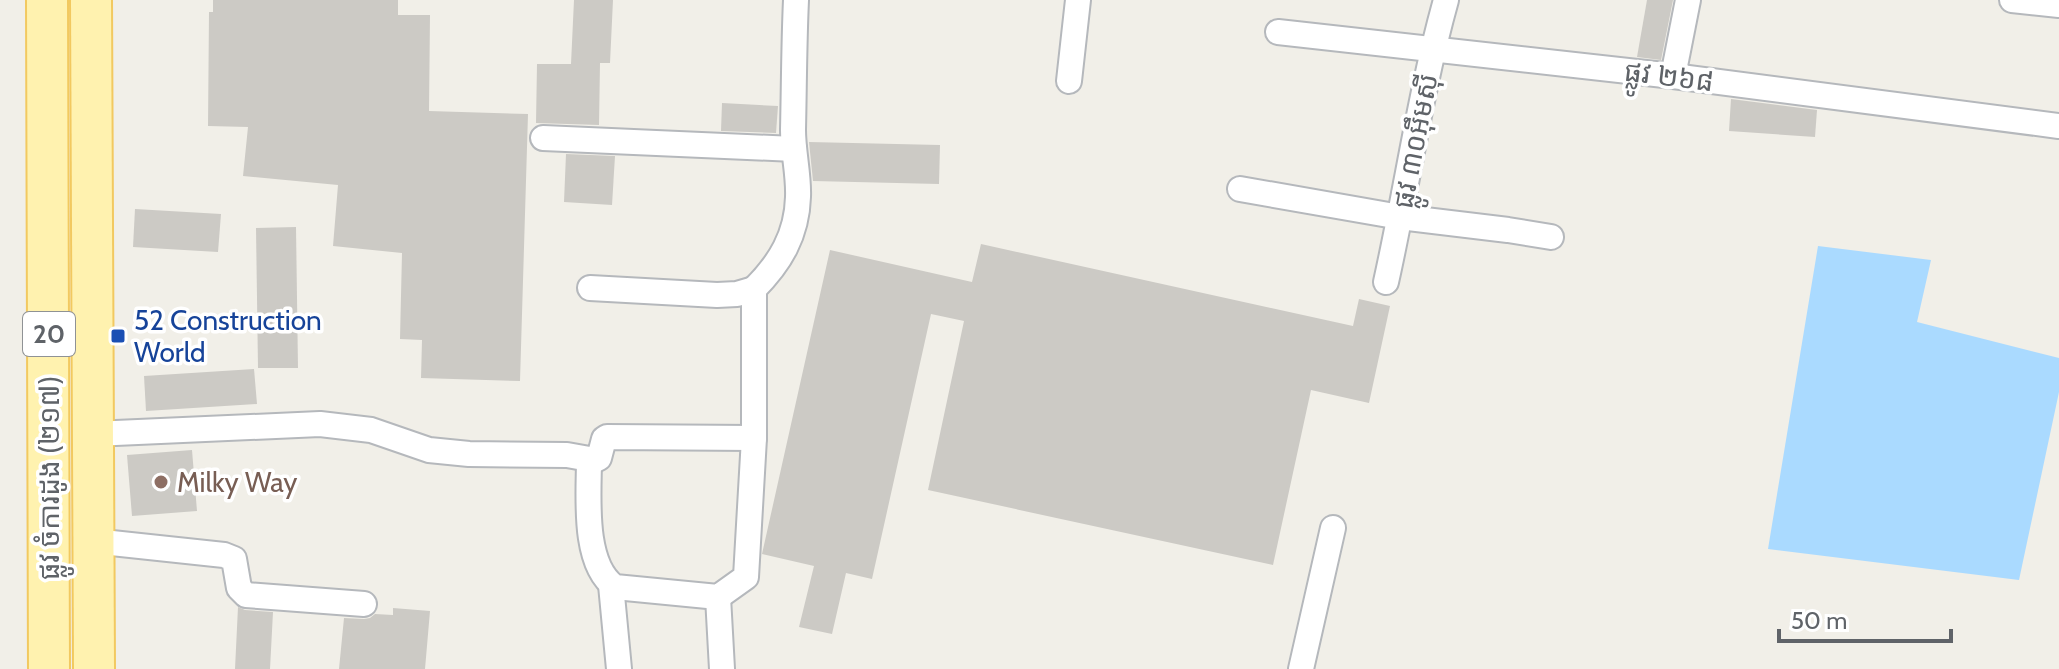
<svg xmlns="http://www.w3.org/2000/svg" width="2059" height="669" viewBox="0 0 2059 669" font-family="Cabin,'Noto Sans Khmer',sans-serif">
	<rect width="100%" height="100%" fill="#f1efe8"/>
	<path fill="#aadaff" d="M1818 246 1931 260 1917 322 2059 358V392L2019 580 1768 549Z"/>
	<g fill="#cccac5">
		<path d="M213 0H398V15H430L429 111 528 114 520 381 421 378 422 340 400 339 402 253 333 246 338 185 243 176 248 127 208 126 209 12H213Z"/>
		<path d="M574 0H613L610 63H600L599 125 536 123 537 64H571Z"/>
		<path d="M1647 0H1673L1661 60 1637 57Z"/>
		<path d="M1731 99 1817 110 1815 137 1729 131Z"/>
		<path d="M722 103 778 106 776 133 721 131Z"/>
		<path d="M809 142 940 145 939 184 813 181Z"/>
		<path d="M566 154 615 156 612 205 564 202Z"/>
		<path d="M135 209 221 214 218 252 133 247Z"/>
		<path d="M296 227 298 368H258L256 228Z"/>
		<path d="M981 244 1353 326 1359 299 1390 306 1369 403 1311 390 1273 565 928 490 964 321 931 314 872 579 846 573 832 634 799 627 814 566 762 554 830 250 972 282Z"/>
		<path d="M254 369 257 404 146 411 144 376Z"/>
		<path d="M192 450 197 511 132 516 127 455Z"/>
		<path d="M238 607 245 610 273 612 270 669H235Z"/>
		<path d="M393 608 430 611 425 669H339L344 618 364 619 370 618 375 614 393 615Z"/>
	</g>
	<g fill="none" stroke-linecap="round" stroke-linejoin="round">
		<g stroke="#b5b8bc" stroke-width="28">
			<g id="street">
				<path d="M2012 0 2059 5"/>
				<path d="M1278 32 1673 76 2059 126"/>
				<path d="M1673 76 1688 0"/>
				<path d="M1069 81 1078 0"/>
				<path d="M543 138 794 149"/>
				<path d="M1240 189 1400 217 1508 230 1551 237"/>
				<path d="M1386 282C1407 188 1420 93 1446 0"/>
				<path d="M590 288 717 295 737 294 754 289"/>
				<path d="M93 434 320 424 371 430 429 450 469 454 567 455 595 460 599 458 604 439 607 437 754 438"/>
				<path d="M589 459C589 494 582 564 615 587L718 597 746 577 754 438V289C780 263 797 235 798 197 799 175 793 152 793 130 794 86 794 43 796 0"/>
				<path d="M93 541 224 555 234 559 239 588 246 595 364 604"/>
				<path d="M611 585 619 669"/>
				<path d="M718 597 722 669"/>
				<path d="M1301 669 1333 528"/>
			</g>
		</g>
		<g stroke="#f2c960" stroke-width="44">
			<g id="primary">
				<path d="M47 0 49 669"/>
				<path d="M91 0 94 669"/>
			</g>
		</g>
		<use href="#street" stroke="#fff" stroke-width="24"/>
		<use href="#primary" stroke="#fff2af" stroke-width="40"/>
	</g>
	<rect fill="#1a4fb4" stroke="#fff" stroke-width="3" x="110" y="328" width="16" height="16" rx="4"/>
	<circle fill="#8d6e63" stroke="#fff" stroke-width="3" cx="161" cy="482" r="8"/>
	<g text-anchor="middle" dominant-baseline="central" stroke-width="7" stroke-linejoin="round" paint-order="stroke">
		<rect fill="#fff" stroke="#8f9295" stroke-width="2" x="23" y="312" width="52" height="44" rx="6"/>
		<g font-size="26" font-weight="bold" fill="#5f6368">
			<text x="49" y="334">20</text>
		</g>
		<g font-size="28" fill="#5f6368" stroke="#fff">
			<text transform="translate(1669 76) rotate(7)">ផ្លូវ ២៦៨</text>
			<text transform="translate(1415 141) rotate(-79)">ផ្លូវ ៣០អ៊ឹមស៊ី</text>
			<text transform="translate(49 478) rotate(-90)">ផ្លូវ ចំការដូង (២១៧)</text>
		</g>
		<g font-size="28" fill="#164399" stroke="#fff" text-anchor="start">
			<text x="134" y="320">52 Construction<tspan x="134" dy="32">World</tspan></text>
		</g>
		<g font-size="28" fill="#785e54" stroke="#fff" text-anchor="start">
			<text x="177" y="482">Milky Way</text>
		</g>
	</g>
	<path d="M1779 629v12h172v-12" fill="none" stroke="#5f6368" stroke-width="4"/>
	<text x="1791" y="629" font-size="24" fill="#5f6368" stroke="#ffffff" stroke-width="6" paint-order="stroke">50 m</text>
</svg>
